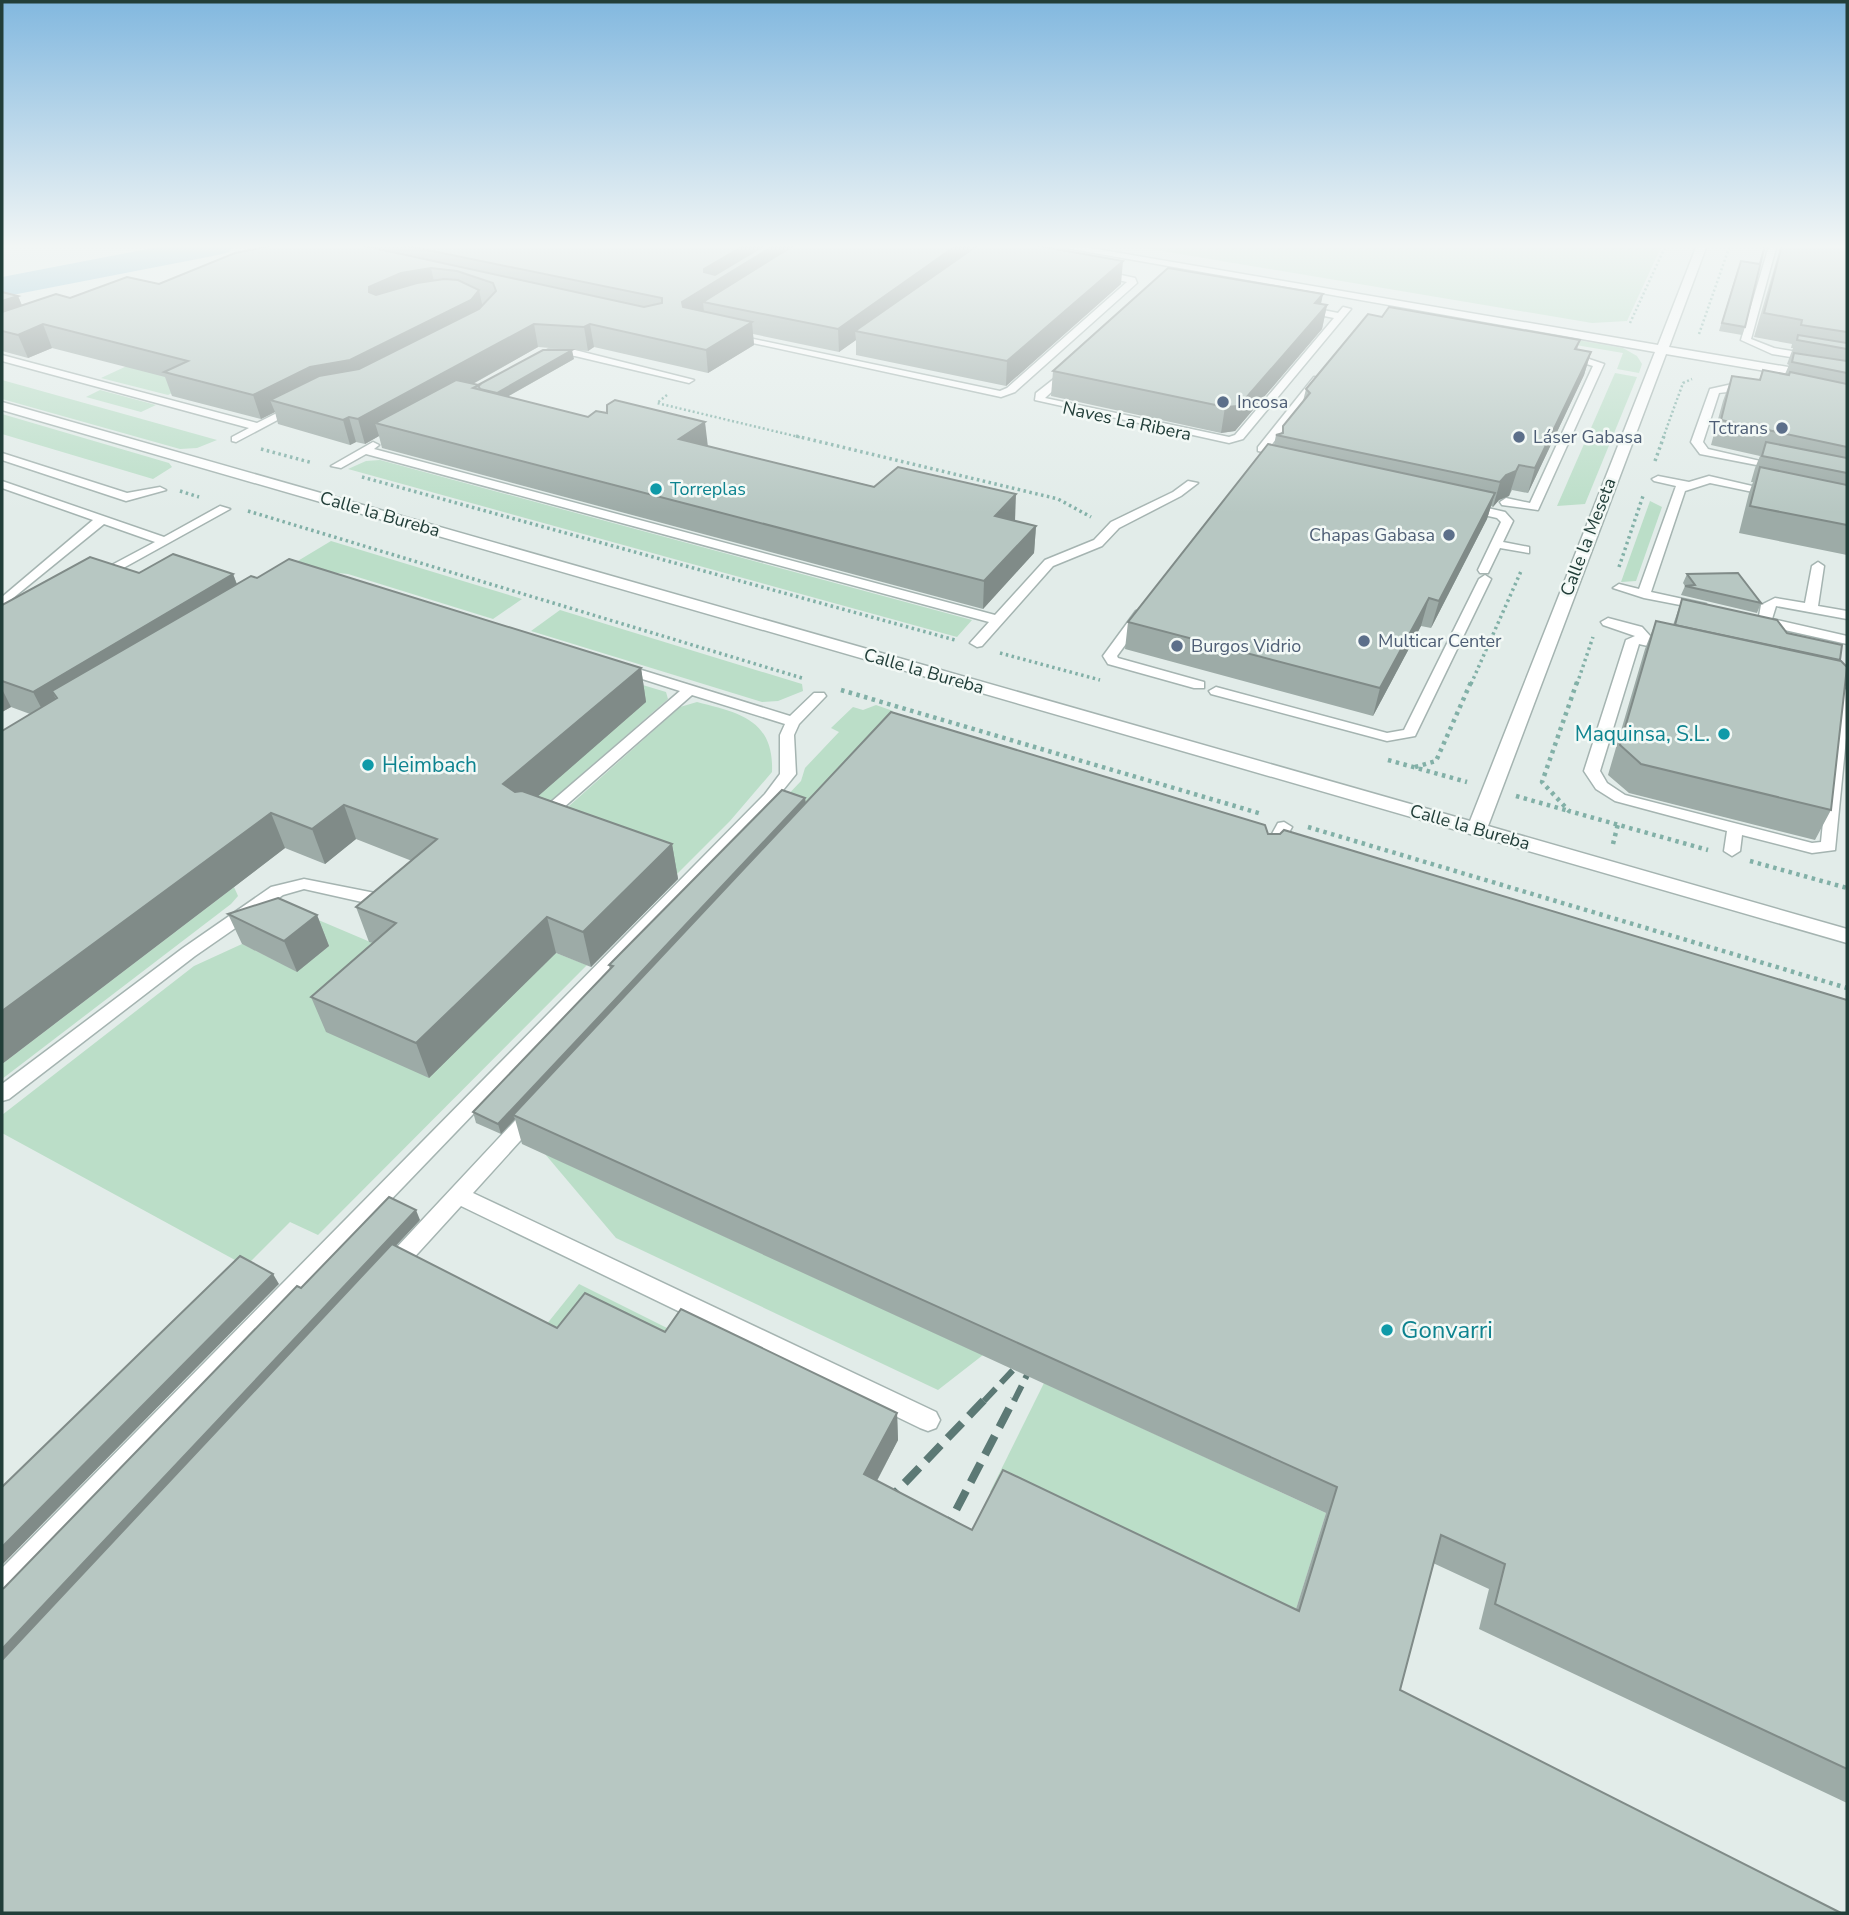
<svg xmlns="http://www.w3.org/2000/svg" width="1849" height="1915" viewBox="0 0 1849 1915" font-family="'Nunito Sans',sans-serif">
	<rect width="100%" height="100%" fill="#e2ece9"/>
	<g fill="#bbdec8">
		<path d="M1126 245H1662L1627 321 1592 323Z"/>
		<path d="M1429 314 1623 348 1637 356 1642 364 1639 373 1617 369 1623 353 1409 317Z"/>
		<path d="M129 365 195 382 168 395 101 378Z"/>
		<path d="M1615 373 1637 377 1585 504 1557 506Z"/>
		<path d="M2 380 217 440 197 448 180 449 2 399Z"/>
		<path d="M100 390 156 405 141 412 86 397Z"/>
		<path d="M2 414 169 463 172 467 153 479 2 434Z"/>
		<path d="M380 460 972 620 957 637 348 469 366 461Z"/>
		<path d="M1650 501 1662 507 1636 581 1621 582Z"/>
		<path d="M331 541 522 599 493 619 348 574 319 571 2 739Z"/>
		<path d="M560 610 802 684 803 691 778 701 762 702 531 631Z"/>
		<path d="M586 668 666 692 668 699 551 801 534 799 645 702Z"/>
		<path d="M697 702C740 713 774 720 772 772L730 821 633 918 550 823 680 707Z"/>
		<path d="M876 705 893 711 804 807 783 800 801 781 805 768 839 732 831 728 853 707 863 710Z"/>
		<path d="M234 887 238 896 231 904 2 1079V1064Z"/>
		<path d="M316 919 408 958 556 953 587 965 318 1235 290 1222 246 1266 2 1133V1115L194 966 242 944 297 971 329 946Z"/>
		<path d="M545 1154 983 1355 938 1390 616 1238Z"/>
		<path d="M579 1284 687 1338 534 1340Z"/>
		<path d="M1044 1383 1326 1513 1288 1635 990 1492Z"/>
	</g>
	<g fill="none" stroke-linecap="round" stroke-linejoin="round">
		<path fill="#8abfd2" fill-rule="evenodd" d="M168 245H234L229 252 218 255 2 297V277Z"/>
		<g stroke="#a5b4b1" stroke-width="3">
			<g id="service">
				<path d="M1769 246 1776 248 1751 339 1774 348 1847 360V366L1772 354 1741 340Z"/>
				<path d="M1098 270 1135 278 1137 283 1015 392 1001 397 725 337 730 334 1000 391 1007 388 1127 282 1095 275Z"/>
				<path d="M1303 306 1338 313 1343 307 1351 309 1243 439 1229 443 1035 400 1036 393 1069 367 1074 370 1073 372 1045 398 1229 437 1235 435 1334 318 1300 311V307Z"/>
				<path d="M549 349 575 350 694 380 689 383 575 356 545 354 544 352Z"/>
				<path d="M1568 352 1604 364 1538 510 1502 505 1500 502 1506 498 1530 503 1593 366 1564 357V353Z"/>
				<path d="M2 355 257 423 291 406 300 408 236 442 232 441V437L249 428 2 361Z"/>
				<path d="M1314 377 1323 379 1269 448 1277 451V455L1258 451V447Z"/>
				<path d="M1737 383 1757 388C1751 392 1729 391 1719 393L1703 442 1708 449 1782 466V470L1700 454 1691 442 1710 389Z"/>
				<path d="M373 442 379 445 374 449 995 615 1045 560 1094 540 1111 522 1173 492 1188 481 1198 483 1181 496 1119 528 1102 546 1053 566 982 646 977 647 970 643 989 622 366 454 341 468 331 466Z"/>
				<path d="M2 453 127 493 160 487 166 490 126 501 2 460Z"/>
				<path d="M1658 476 1689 482 1709 476 1778 492 1772 496 1710 483 1685 491 1651 592 1706 604V610L1644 598 1613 588 1619 584 1639 589 1676 486 1654 481 1652 479Z"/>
				<path d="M2 481 164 537 220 506 230 509 98 582 93 581V575L155 542 104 524 2 607V597L93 520 2 488Z"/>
				<path d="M1466 503 1505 512 1513 521 1503 542 1529 547V553L1500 548 1488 573H1480L1478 570 1501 522 1497 518 1462 510 1460 507Z"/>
				<path d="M1818 562 1824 566 1818 606 1847 611V619L1776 606 1772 619 1847 636V644L1754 623 1752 620 1759 616 1761 605 1775 598 1805 603 1812 566Z"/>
				<path d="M1485 575 1491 579 1415 736 1387 741 1211 694 1209 691 1216 687 1387 733 1404 730 1479 579Z"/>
				<path d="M1141 610 1148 614 1117 656 1118 658 1204 682V688H1194L1108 664 1103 656 1136 611Z"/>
				<path d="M1608 618 1642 627 1651 637 1838 681 1847 691V728L1835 850 1812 853 1742 835 1740 851 1732 856 1724 851 1727 831 1615 801 1596 789 1584 771 1626 640 1635 636 1603 625 1601 622ZM1639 644 1828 687 1836 696 1821 842 1812 843 1625 795 1607 783 1600 771Z"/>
				<path d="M619 663 790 716 814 693H824L826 696 799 724 794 735 796 774 775 800 11 1595 2 1599V1568L765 794 780 774V735L785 724 692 695 563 808 546 818H534L532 815 551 802 680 691 614 670 612 667Z"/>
				<path d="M1284 822 1292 827 1275 858 1269 859 1263 858 1261 854 1278 823Z"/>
				<path d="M304 879 380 894 388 900 380 906 304 889 283 895 195 956 9 1099 2 1101V1084L183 948 271 887Z"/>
				<path d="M533 1106 540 1109 543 1114 540 1119 473 1193 936 1412 940 1420 936 1428 928 1431 920 1428 461 1206 399 1274 391 1277 383 1274 380 1268 383 1262 526 1109Z"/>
			</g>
		</g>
		<g stroke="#a5b4b1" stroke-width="3">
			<path id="minor" d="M1049 245H1073L1658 345 1697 245H1707L1669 347 1847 377V385L1666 354 1488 826 1847 929V943L2 410V402L1470 821 1655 352Z"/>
		</g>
		<g stroke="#82b0a7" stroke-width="2.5" stroke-dasharray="2 2.5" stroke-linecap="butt">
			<path d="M1630 323 1666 245"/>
			<path d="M1699 334 1730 245"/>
			<path d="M667 395 657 403 803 438"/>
			<path d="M1663 438 1683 383 1692 379"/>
		</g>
		<g stroke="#82b0a7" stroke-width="3.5" stroke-dasharray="2.5 3.5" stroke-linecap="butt">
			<path d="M796 436 1058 499 1091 517"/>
			<path d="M261 449 313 463"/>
			<path d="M1655 461 1664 436"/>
			<path d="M362 477 955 640"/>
			<path d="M180 491 199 497"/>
			<path d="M248 511 802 678"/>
			<path d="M1619 567 1643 496"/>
			<path d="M1000 653 1100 680"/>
			<path d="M1471 684 1522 569"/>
			<path d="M1577 684 1593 637"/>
		</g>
		<g stroke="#82b0a7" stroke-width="4.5" stroke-dasharray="3.5 4.5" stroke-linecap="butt">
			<path d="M1577 682 1542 782 1569 811 1708 850"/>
			<path d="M841 690 1262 814"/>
			<path d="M1388 760 1467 782"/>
			<path d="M1415 767 1436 761 1471 682"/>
			<path d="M1516 796 1569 811"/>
			<path d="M1308 827 1847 988"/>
			<path d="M1613 844 1618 824"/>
			<path d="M1750 861 1847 888"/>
		</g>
		<use href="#service" fill="#fff" fill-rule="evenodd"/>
		<use href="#minor" fill="#fff" fill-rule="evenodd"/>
		<g stroke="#5c7975" stroke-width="6" stroke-dasharray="17 8" stroke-linecap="butt">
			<path d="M984 1401 1014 1369"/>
			<path d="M1014 1401 1027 1375"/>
		</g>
		<g stroke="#5c7975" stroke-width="8" stroke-dasharray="21 10" stroke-linecap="butt">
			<path d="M887 1508 896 1492 985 1399"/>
			<path d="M942 1537 1014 1399"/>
		</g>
	</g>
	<g fill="#9daba7">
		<path d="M275 245H971V249L1121 284 1006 386 856 355V340L839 352 753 334 754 345 708 373 594 347 588 351 538 347 473 384 478 385 574 359 507 397 1036 526 1034 553 983 609 382 448 379 436 365 444 356 442 350 445 278 424 275 412 261 419 172 396 165 377 52 348 28 358 2 351V292L18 296 22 305 159 284Z"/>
		<path d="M1765 245 1745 327 1742 335 1719 331 1738 268 1759 264Z"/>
		<path d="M1781 245H1847V555L1739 533 1749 493 1753 482H1751L1755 468 1760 456 1711 445 1723 401 1732 376 1759 380 1763 370 1785 374 1789 365 1787 364 1793 348H1791L1792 344 1754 337Z"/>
		<path d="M1321 304 1327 305 1322 329 1235 431 1221 433 1051 396 1053 371Z"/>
		<path d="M1382 317 1580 340 1577 350 1591 352 1584 375 1528 493 1512 490 1509 496 1499 500 1493 507 1491 506 1487 519 1431 628 1421 626 1373 716 1125 649 1128 622 1274 445 1276 435 1282 433 1283 426 1303 401 1306 389Z"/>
		<path d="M139 573 233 574 237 584 257 578 641 668 646 702 538 796 672 844 678 879 591 967 556 953 429 1078 326 1032 311 997 373 943 369 942 356 907 412 861 356 839 325 864 285 848 2 1064V731L30 714 11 707 2 712V605Z"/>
		<path d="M1687 574 1761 603 1757 613 1681 595 1685 586 1683 583Z"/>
		<path d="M1682 599 1787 633 1840 660 1831 810 1815 840 1629 793 1608 775 1645 649 1656 621 1673 625Z"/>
		<path d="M805 798 806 803 1268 834 1847 1000V1803L1479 1629 1489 1589 1433 1563 1400 1690 4 1588 301 1288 420 1220 395 1246 557 1328 665 1332 897 1413 898 1440 877 1481 972 1530 1296 1609 1326 1513 522 1144 515 1119 501 1134 476 1123 473 1112 610 970 609 965Z"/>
		<path d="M228 914 317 915 329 946 297 972 242 944Z"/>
	</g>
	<g fill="#808b88">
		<path d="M745 245H811L703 302 704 312 685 325 682 302 704 272V269Z"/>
		<path d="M957 245H971V256L855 331 856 340 839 352 838 329Z"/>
		<path d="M1123 261 1121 284 1006 386 1007 361Z"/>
		<path d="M431 268 436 290 375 310 369 292V287L401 273Z"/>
		<path d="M479 290 484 313 356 383 270 400 275 412 261 419 253 395 310 367Z"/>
		<path d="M1323 294 1319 314 1327 305 1322 329 1235 431 1221 433 1225 407Z"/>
		<path d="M18 296 27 319 2 327V301Z"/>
		<path d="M752 322 754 345 708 373 706 350Z"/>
		<path d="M43 324 52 348 28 358 18 335Z"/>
		<path d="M534 324 538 347 394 428 375 423 379 436 365 444 358 419Z"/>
		<path d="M590 324 594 347 588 351 584 327Z"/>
		<path d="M572 350 574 359 498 402 497 393Z"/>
		<path d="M1591 352 1584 375 1528 493 1535 468Z"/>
		<path d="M349 417 356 442 350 445 343 420Z"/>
		<path d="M705 422 708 447 679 439Z"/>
		<path d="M1519 465 1509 496 1499 500 1493 507 1500 482 1506 475Z"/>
		<path d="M1495 493 1487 519 1431 628 1439 601Z"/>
		<path d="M1016 494 1015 521 995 516Z"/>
		<path d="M1036 526 1034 553 983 609 984 581Z"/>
		<path d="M233 574 243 602 57 698 52 691 62 712 48 721 33 692Z"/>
		<path d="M1429 598 1421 626 1373 716 1380 688Z"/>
		<path d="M641 668 646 702 512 819 503 784Z"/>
		<path d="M2 689 11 707 2 712Z"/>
		<path d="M805 798 806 808 513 1115 515 1119 501 1134 498 1124Z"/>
		<path d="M344 805 356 839 325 864 312 829Z"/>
		<path d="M271 813 285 848 2 1064V1011Z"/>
		<path d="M672 844 678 879 591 967 583 932Z"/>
		<path d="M317 915 329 946 297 972 284 941Z"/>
		<path d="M547 917 556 953 429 1078 416 1043Z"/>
		<path d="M416 1210 420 1220 4 1665 2 1663V1649Z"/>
		<path d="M273 1274 279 1284 2 1565V1547Z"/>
		<path d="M897 1413 898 1440 866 1501 864 1474Z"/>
	</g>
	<g fill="#b7c7c2" stroke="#808b88" stroke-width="2">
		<path d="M275 245H360L644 307 662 303V298L403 245H745L704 269V272L715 275 765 245H775L682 302 683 307 752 322 706 350 590 324 584 327 534 324 358 419 349 417 343 420 270 400 319 376 359 369 479 309 496 291 493 283 457 271 431 268 401 273 369 287V292L376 295 417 283 444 279 458 280 479 290 471 300 350 360 310 367 253 395 164 372 188 361 43 324 18 335 2 331V312L56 294 70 298 127 277 159 284 235 253Z"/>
		<path d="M794 245H957L838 329 703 302Z"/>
		<path d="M978 245H1033L1123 261 1007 361 855 331Z"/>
		<path d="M1765 245 1745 327 1722 323 1741 261 1760 264Z"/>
		<path d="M1782 245H1847V332L1801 325 1802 320 1764 313Z"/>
		<path d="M1168 268 1323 294 1315 303 1327 305 1239 406 1225 407 1053 371Z"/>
		<path d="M2 292 18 296 2 301Z"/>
		<path d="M1389 307 1580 340 1575 349 1591 352 1535 468 1519 465 1516 471 1506 475 1500 482 1276 435 1283 433V426L1310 393 1306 389 1368 314 1382 317Z"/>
		<path d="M1798 335 1847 343V349L1797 340Z"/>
		<path d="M543 350H572L497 393 480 389 478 385Z"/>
		<path d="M1794 353 1847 361V373L1792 362Z"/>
		<path d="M1763 370 1789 375 1790 372 1847 384V447L1721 420 1732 376 1760 380Z"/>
		<path d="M456 380 479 385 473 388 588 417 596 411 607 413V405L615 400 705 422 679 439 874 487 898 467 1016 494 995 516 1036 526 984 581 375 423Z"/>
		<path d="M1766 442 1847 458V473L1762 456Z"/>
		<path d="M1268 444 1495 493 1439 601 1429 598 1380 688 1128 622Z"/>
		<path d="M1760 467 1847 485V525L1750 506Z"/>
		<path d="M173 554 233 574 33 692 2 681V605L90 557 139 573Z"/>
		<path d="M289 559 641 668 503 784 515 792 522 791 672 844 583 932 547 917 416 1043 311 997 396 923 356 907 437 839 344 805 312 829 271 813 2 1011V731L57 698 52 691 251 576 257 578Z"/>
		<path d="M1738 573 1761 603 1685 586 1695 585 1687 574Z"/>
		<path d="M1682 599 1777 620 1787 633 1842 645 1840 660 1675 625Z"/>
		<path d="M1656 621 1841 661 1847 667 1831 810 1641 764 1620 745Z"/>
		<path d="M891 712 1265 825 1268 834H1280L1284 830 1847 1000V1769L1495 1604 1505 1564 1441 1535 1400 1690 1841 1913H2V1660L392 1244 557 1328 585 1293 665 1332 681 1309 897 1413 864 1474 972 1530 1003 1470 1299 1611 1337 1487 513 1115Z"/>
		<path d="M782 790 805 798 498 1124 473 1112 613 966 609 965Z"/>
		<path d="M278 898 317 915 284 941 228 914Z"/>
		<path d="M389 1197 416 1210 2 1649V1589L4 1588 297 1286 301 1288Z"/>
		<path d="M240 1256 273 1274 2 1547V1487Z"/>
	</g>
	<linearGradient id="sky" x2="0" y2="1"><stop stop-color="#82b8df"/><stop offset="0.48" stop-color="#f2f6f5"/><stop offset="1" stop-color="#f2f6f5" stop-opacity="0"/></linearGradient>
	<rect width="1849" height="513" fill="url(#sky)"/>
	<g fill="#5c6f8a" stroke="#f3f9f6" stroke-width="2.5">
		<circle cx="1223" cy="402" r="7"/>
		<circle cx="1782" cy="428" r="7"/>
		<circle cx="1519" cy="437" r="7"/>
		<circle cx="1449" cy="535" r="7"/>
		<circle cx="1364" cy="641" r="7"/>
		<circle cx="1177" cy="646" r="7"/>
	</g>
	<g fill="#0f9aa8" stroke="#f3f9f6" stroke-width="2.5">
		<circle cx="656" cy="489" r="7"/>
		<circle cx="1724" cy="734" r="7"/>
		<circle cx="368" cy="765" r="7"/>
		<circle cx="1387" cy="1330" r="7"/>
	</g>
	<g text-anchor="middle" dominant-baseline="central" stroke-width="5" stroke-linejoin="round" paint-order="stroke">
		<g font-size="18" fill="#4e5e75" stroke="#f3f9f6" text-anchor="start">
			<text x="1237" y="402">Incosa</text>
			<text x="1768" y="428" text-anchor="end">Tctrans</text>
			<text x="1533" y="437">Láser Gabasa</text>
			<text x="1435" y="535" text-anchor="end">Chapas Gabasa</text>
			<text x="1378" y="641">Multicar Center</text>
			<text x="1191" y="646">Burgos Vidrio</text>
		</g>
		<g font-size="18" fill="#223e39" stroke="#f3f9f6">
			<text transform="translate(1127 421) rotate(12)">Naves La Ribera</text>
			<text transform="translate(380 514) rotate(16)">Calle la Bureba</text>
			<text transform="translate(1588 537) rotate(-69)">Calle la Meseta</text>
			<text transform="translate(924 671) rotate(16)">Calle la Bureba</text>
			<text transform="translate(1470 827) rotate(16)">Calle la Bureba</text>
		</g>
		<g font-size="18" fill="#0d838f" stroke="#f3f9f6" text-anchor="start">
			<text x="670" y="489">Torreplas</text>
		</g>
		<g font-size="21" fill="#0d838f" stroke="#f3f9f6" text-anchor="end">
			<text x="1710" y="734">Maquinsa, S.L.</text>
			<text x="382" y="765" text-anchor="start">Heimbach</text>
		</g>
		<g font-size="24" fill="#0d838f" stroke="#f3f9f6" text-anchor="start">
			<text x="1401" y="1330">Gonvarri</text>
		</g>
	</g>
	<rect width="1849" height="1915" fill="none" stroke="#223e39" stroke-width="7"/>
</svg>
